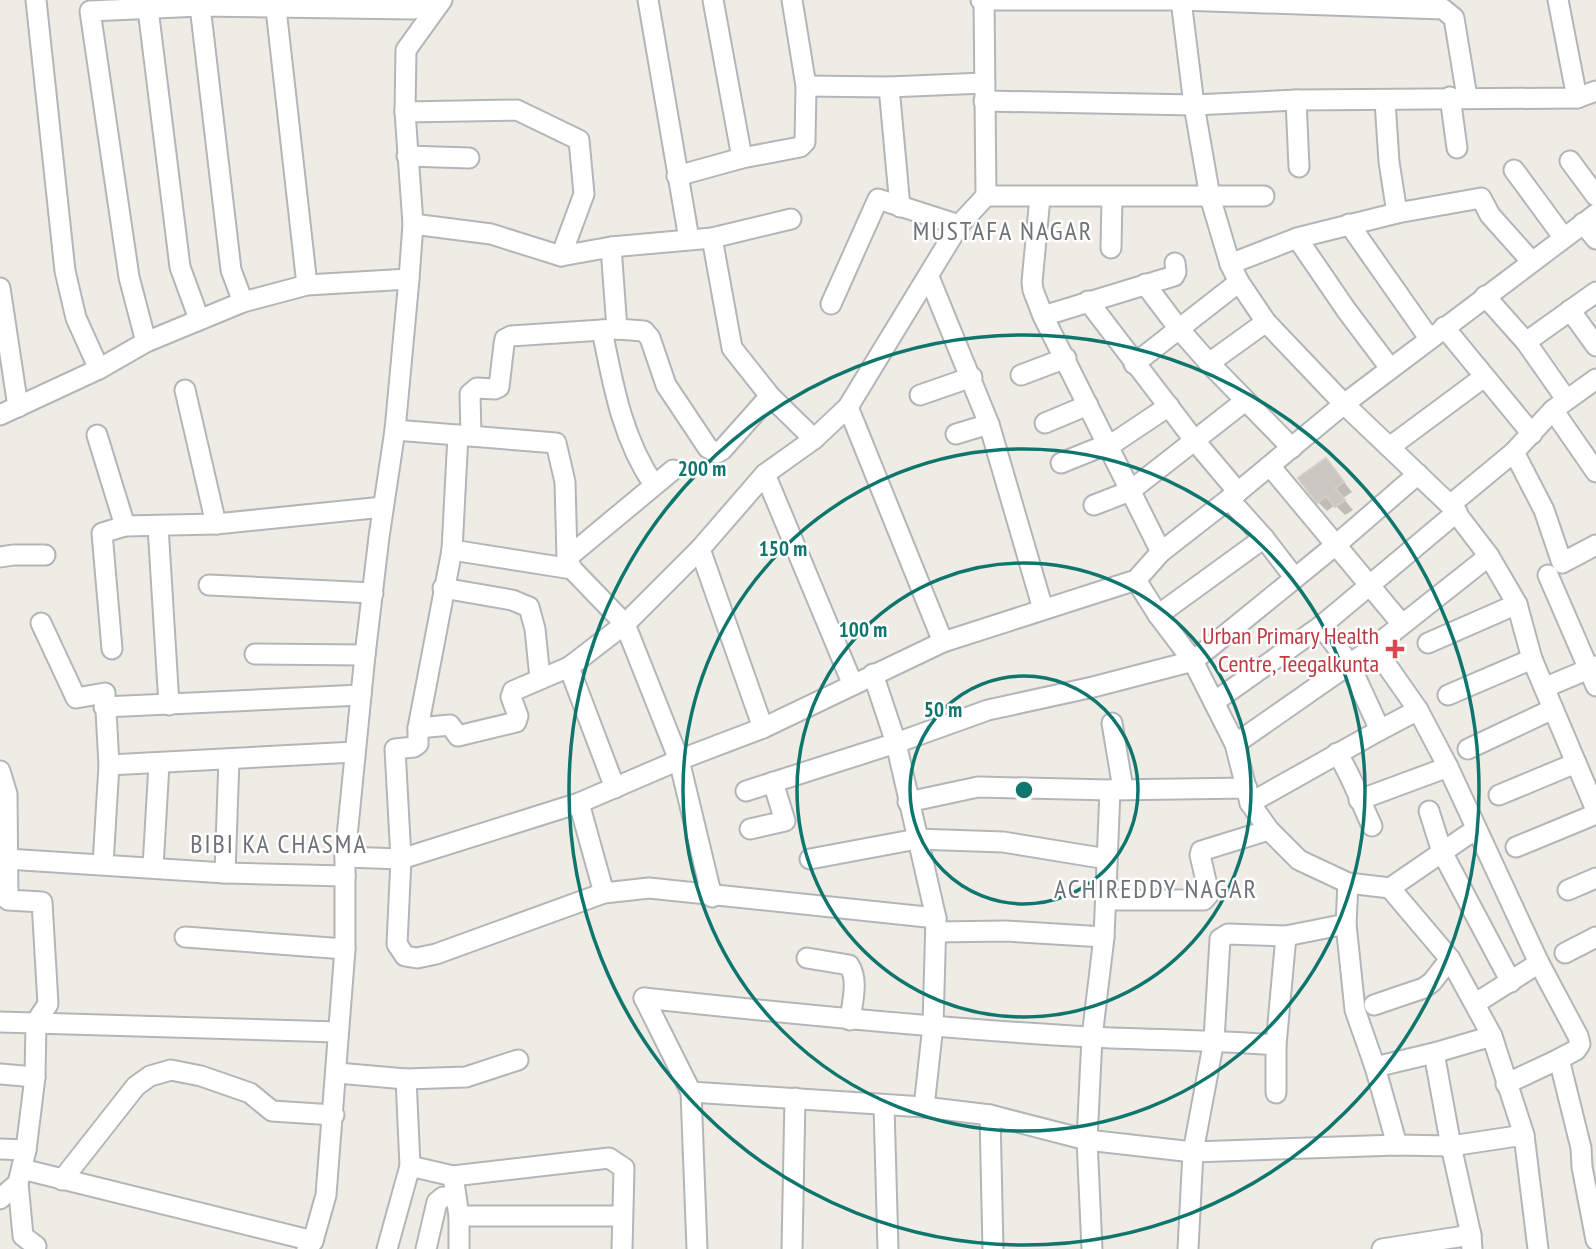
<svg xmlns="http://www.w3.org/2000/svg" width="1596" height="1249" viewBox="0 0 1596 1249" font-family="'PT Sans Narrow',sans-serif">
	<rect width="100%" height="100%" fill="#efece5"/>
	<path fill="#0003" d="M1326 460 1352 492 1343 498 1353 510 1345 515 1335 505 1327 511 1318 502Z"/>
	<path fill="#cac7c2" stroke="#d3cdc3" stroke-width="2" d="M1326 458 1344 482 1335 488 1345 500 1335 507 1326 496 1317 503 1298 478Z"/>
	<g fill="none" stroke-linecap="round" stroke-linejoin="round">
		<g stroke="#b2b6b9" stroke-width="23">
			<g id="minor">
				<path d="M36 0 65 271 76 318 99 369"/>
				<path d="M275 0 307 285"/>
				<path d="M648 0 689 239"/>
				<path d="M713 0 742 158"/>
				<path d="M981 0H1181L1443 9 1454 18 1467 97"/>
				<path d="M1181 0 1194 105 1210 197 1230 264 1239 282 1266 322 1344 404 1450 505 1489 556 1517 604 1532 659 1596 810"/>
				<path d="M1558 0 1577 98"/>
				<path d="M200 6 231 270 243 302"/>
				<path d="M148 9 180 267 199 319"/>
				<path d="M806 86 889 87 984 83"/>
				<path d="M889 87 900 207"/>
				<path d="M1450 97 1457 148"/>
				<path d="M1296 100 1299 167"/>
				<path d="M984 101 1194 105 1296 100 1577 98 1596 91"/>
				<path d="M405 112 517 110 579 140 584 194 561 256 491 234 413 224"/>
				<path d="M407 156 469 158"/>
				<path d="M1570 161 1596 196"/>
				<path d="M1514 170 1564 238"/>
				<path d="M677 176 742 158 800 147 805 142 806 86 792 0"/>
				<path d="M986 196H1264"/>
				<path d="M1040 197 1032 282 1033 290 1043 316 1161 552"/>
				<path d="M1397 213 1481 198 1490 215 1532 262"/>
				<path d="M1583 223 1596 239"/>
				<path d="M1349 224 1429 338"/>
				<path d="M712 238 732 348 770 396 814 439"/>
				<path d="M1297 238 1347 311 1390 368"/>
				<path d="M611 247 617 329"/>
				<path d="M1111 248 1112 197"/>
				<path d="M561 256 611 247 712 238 791 219"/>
				<path d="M1230 264 1297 238 1397 213 1389 162 1385 101"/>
				<path d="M929 277 989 424 1043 609"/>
				<path d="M1145 284 1179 329 1209 363"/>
				<path d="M0 288 18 407"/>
				<path d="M1485 296 1526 342 1566 399"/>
				<path d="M1088 301 1195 441 1238 492"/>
				<path d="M831 304 878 199 959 225"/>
				<path d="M1570 310 1596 346"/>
				<path d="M1043 316 1174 276 1176 272 1175 263"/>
				<path d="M1266 322 1209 363 1292 448"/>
				<path d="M1444 327 1532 434"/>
				<path d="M602 330C613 385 622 438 654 485"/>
				<path d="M146 342 129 277 90 11 200 6 412 9 438 5"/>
				<path d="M1526 342 1596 292"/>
				<path d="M1134 364 1239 282"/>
				<path d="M1021 375 1066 358"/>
				<path d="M185 390 216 524"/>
				<path d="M920 395 972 377"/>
				<path d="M848 407 943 642"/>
				<path d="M1553 410 1596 472"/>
				<path d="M0 415 99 369 146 342 243 302 307 285 409 279"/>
				<path d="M1045 423 1088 405"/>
				<path d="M395 430 556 443 565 482 567 558 572 569 625 624 679 760 712 897"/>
				<path d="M956 434 989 424"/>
				<path d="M97 435 125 526"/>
				<path d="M458 435 452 550 418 728V744L414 747 395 749 401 859 397 944 405 956 417 958 436 954 604 893 649 888 936 918"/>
				<path d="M471 436 470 394 477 388 495 389 499 387 504 344 505 339 511 336 617 329 644 331 650 338 666 385 708 448 717 453 722 450 770 396"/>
				<path d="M1109 446 1169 406"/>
				<path d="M1391 446 1484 377"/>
				<path d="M1514 452 1544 510 1562 563 1596 545"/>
				<path d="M1061 463 1108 444"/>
				<path d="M1270 466 1401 623"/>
				<path d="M765 474 853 685"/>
				<path d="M1229 499 1264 538 1294 577"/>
				<path d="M1094 505 1130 491 1245 401"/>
				<path d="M1450 505 1514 452 1553 410 1596 379"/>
				<path d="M158 526 169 705"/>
				<path d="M700 549 763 728"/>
				<path d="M452 550 572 569"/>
				<path d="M0 557 13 555H45"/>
				<path d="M567 558 673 470"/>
				<path d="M1548 575 1596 686"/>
				<path d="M1136 580 1158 615 1193 661 1235 744 1250 803 1269 830 1299 860 1348 883 1390 888 1450 959 1492 1036 1524 1135 1538 1249"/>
				<path d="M209 585 373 593"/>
				<path d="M443 588 512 600 529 607 535 629 540 678"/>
				<path d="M1158 615 1264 538"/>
				<path d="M41 623 76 698 105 693 109 765 103 864"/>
				<path d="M1428 643 1517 604"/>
				<path d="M1374 647 1418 710 1448 767 1539 963 1578 1036 1580 1044 1576 1050 1559 1059 1581 1148 1582 1167 1596 1240"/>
				<path d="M112 649 102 533 125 526 216 524 383 507"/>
				<path d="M255 654 365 655"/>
				<path d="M569 667 615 788"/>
				<path d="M873 674 896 743 936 918 933 1025 924 1107"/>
				<path d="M1546 687 1596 666"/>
				<path d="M1448 695 1532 659"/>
				<path d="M1214 702 1321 626 1457 512"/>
				<path d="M104 707 361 695"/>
				<path d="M1112 723 1123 789"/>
				<path d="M418 728 450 725 458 736 516 722 518 716 511 697 513 691 569 667 625 624 700 549 765 474 814 439 848 407 959 225 986 196 984 0"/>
				<path d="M1380 730 1418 710"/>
				<path d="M1235 744 1374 647 1489 556"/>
				<path d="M1468 749 1553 709"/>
				<path d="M1337 753C1352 776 1360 801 1372 826"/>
				<path d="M109 765 355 752"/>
				<path d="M0 771 7 794 8 900 42 902 48 1004 36 1022 35 1077 26 1150 18 1183 0 1199"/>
				<path d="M746 791 896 743 988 710 1093 687 1193 661 1337 544 1418 474"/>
				<path d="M1499 795 1576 763"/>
				<path d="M1359 800 1448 767"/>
				<path d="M908 802 978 787 1110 790 1247 788"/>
				<path d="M579 803 604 893"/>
				<path d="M1250 803 1380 730 1349 663 1321 626"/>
				<path d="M1429 811 1442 852 1511 982"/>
				<path d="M750 829 785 821 773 782"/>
				<path d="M1516 847 1596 814"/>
				<path d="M345 857 401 859 579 803 679 760 763 728 943 642 1136 580 1161 552 1238 492 1344 404 1596 214"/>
				<path d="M7 859 225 873 345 876"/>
				<path d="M810 859 917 839 1003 842 1107 859"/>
				<path d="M153 867 159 764"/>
				<path d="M225 873 229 759"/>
				<path d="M1390 888 1476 829"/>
				<path d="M1568 890 1596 878"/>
				<path d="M1106 900H1204L1209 894 1200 855 1201 851 1269 830"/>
				<path d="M1346 924 1348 883"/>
				<path d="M936 932 1006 931 1104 937"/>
				<path d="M185 937 345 949"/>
				<path d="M1565 953 1596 937"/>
				<path d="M807 958 849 965C859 980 852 1003 850 1020"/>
				<path d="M644 998C792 1014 941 1029 1090 1037 1152 1040 1214 1040 1276 1045"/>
				<path d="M644 998 691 1092 697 1249"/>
				<path d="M1476 1003 1539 963"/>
				<path d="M1374 1005 1424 988 1432 982 1450 959"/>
				<path d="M0 1022 337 1032"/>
				<path d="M1434 1053 1451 1146 1471 1235"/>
				<path d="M1375 1067 1434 1053 1492 1036"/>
				<path d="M337 1073 406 1079 466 1077 518 1060"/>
				<path d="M0 1074 35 1077"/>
				<path d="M406 1079 410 1166 453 1176 609 1158 624 1168 622 1249"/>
				<path d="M1506 1084 1559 1059"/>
				<path d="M691 1092 924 1107 990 1115 1087 1140 1193 1152 1397 1145 1451 1146 1524 1135"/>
				<path d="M1276 1093V1045L1286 936"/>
				<path d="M884 1106 888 1249"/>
				<path d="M990 1115 993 1249"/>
				<path d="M0 1149 26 1150"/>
				<path d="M22 1169 313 1241"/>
				<path d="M453 1176 459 1216V1249"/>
				<path d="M62 1180 136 1086 150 1076 171 1070 201 1076 250 1093 272 1111 334 1115"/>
				<path d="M18 1183 23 1236 36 1246"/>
				<path d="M459 1216H621"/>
				<path d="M307 1249 313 1241 326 1195 345 949V857L365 655 379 537 395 430 409 279 413 224 405 112 406 50 442 0"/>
				<path d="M387 1249 410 1166"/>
				<path d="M426 1249 437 1202 443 1197H456"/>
				<path d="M792 1249 795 1098"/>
				<path d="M1092 1249 1087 1140 1092 1037 1104 937 1110 790"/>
				<path d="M1188 1249 1193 1152 1214 1040 1220 939 1228 934 1286 936 1346 924 1355 1010 1375 1067 1397 1145"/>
				<path d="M1382 1249 1471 1235 1472 1249"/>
			</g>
		</g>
		<use href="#minor" stroke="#fff" stroke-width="19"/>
	</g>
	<g fill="none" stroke="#0f766e" stroke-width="3.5">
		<circle cx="1024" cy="790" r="114"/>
		<circle cx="1024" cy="790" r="227"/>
		<circle cx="1024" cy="790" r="341"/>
		<circle cx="1024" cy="790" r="455"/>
	</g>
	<path fill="#e0444e" stroke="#fff" stroke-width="2.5" d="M1391.5 638.5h7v7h7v7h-7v7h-7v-7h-7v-7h7z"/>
	<g text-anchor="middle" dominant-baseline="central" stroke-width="5" stroke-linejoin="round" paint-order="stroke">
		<g font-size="24" fill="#be3a42" stroke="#fff" text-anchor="end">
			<text x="1379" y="635">Urban Primary Health<tspan x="1379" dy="28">Centre, Teegalkunta</tspan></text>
		</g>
		<g font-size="26" letter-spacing="2" fill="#6e7377" stroke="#fff">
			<text x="1003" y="230">MUSTAFA NAGAR</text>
			<text x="279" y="843">BIBI KA CHASMA</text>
			<text x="1156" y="888">ACHIREDDY NAGAR</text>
		</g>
	</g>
	<circle cx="1024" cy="790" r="10" fill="#0f766e" stroke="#fff" stroke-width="3.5"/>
	<g font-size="21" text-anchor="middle" font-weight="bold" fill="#0f766e" stroke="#fff" stroke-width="5" stroke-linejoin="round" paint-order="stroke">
		<text x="702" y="476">200 m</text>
		<text x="783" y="556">150 m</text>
		<text x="863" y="637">100 m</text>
		<text x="943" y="717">50 m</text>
	</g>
</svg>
